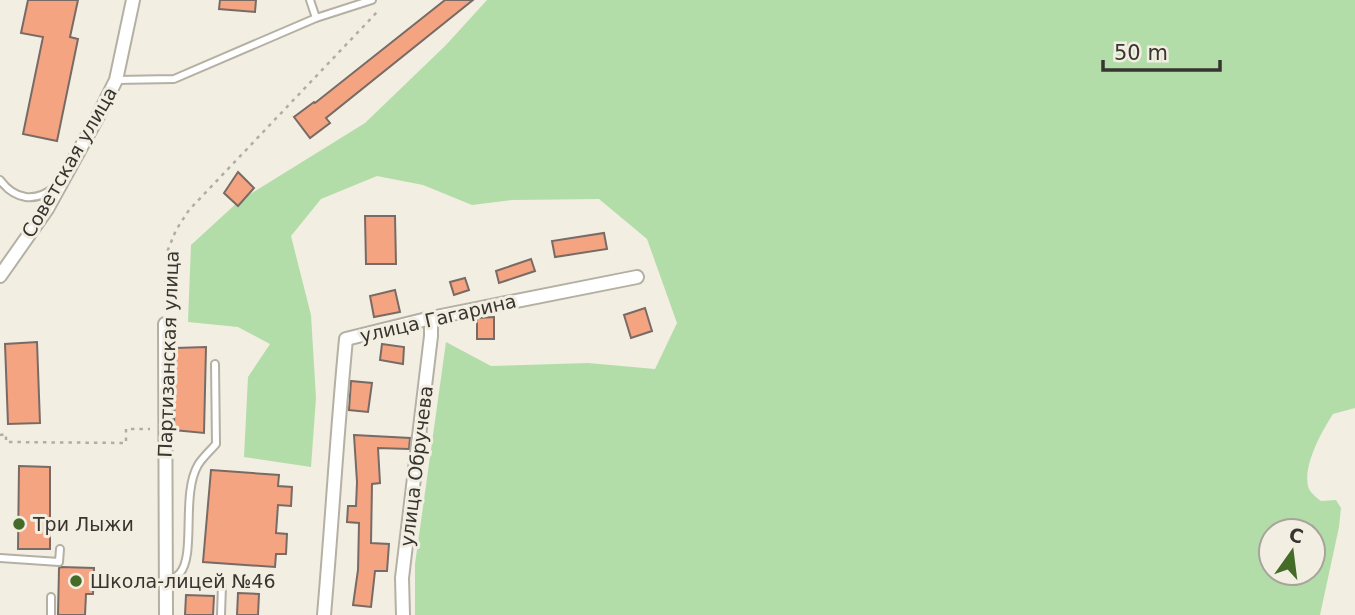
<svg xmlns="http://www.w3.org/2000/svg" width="1355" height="615" viewBox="0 0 1355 615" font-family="'DejaVu Sans',sans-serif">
	<rect width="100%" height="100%" fill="#f3eee2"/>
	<path fill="#b2dda9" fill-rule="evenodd" d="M487 0H1355V408L1333 414C1322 431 1301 468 1309 489 1311 493 1317 498 1321 501L1336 500 1341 508 1339 527 1320 615H415V564L446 342 491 366 588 363 655 369 677 323 647 239 599 199 512 200 472 205 423 185 377 176 321 199 291 236 311 315 316 398 311 467 244 457 248 377 270 344 238 327 188 322 191 245 239 201 365 123 446 45ZM1271 531H1313V573H1271Z"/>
	<g fill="#f4a481" stroke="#786b66" stroke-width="2">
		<path d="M28 0H78L70 37 78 39 57 141 23 134 43 37 21 33Z"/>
		<path d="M220 0H256L255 12 219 9Z"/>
		<path d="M445 0H473L326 118 330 123 310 138 294 117 314 102 315 103Z"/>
		<path d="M238 172 254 188 238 206 224 193Z"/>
		<path d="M365 216H395L396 264H366Z"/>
		<path d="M604 233 607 249 555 257 552 241Z"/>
		<path d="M531 259 535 271 499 283 496 271Z"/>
		<path d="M465 278 469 290 454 295 450 282Z"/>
		<path d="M395 290 400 312 374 317 370 296Z"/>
		<path d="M645 308 652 331 631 338 624 315Z"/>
		<path d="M494 317V339H477V318Z"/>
		<path d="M37 342 40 423 8 424 5 344Z"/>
		<path d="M382 344 404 347 403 364 380 360Z"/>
		<path d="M206 347 204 433 174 430 175 348Z"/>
		<path d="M351 381 372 383 368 412 349 410Z"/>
		<path d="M354 435 410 438 409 449 378 448 380 483 372 484 371 543 389 544 387 571H375L371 607 353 605 358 570 359 523 347 522 348 506H356L357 482Z"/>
		<path d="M19 466 50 467V549H18Z"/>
		<path d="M211 470 279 475 278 486 292 487 291 506 278 505 276 533 287 534 286 554H276L275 567 203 562Z"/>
		<path d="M61 567 94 568 93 594H86L85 615H58L59 568Z"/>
		<path d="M238 593 259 594 258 615H237Z"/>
		<path d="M186 595 214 596 213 615H185Z"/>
	</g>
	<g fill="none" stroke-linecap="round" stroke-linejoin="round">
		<g stroke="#b4b0a4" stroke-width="10">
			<g id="lane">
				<path d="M310 0 316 18"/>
				<path d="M116 80 174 79 316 18 372 0"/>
				<path d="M0 180C15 200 35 203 55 187"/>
				<path d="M0 558 59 562 60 549"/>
				<path d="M166 583C171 580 176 577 180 573 196 554 181 494 198 465 202 458 210 451 216 444L215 364"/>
				<path d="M167 583 222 585 221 615"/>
				<path d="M51 615V597"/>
			</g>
		</g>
		<g stroke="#b4b0a4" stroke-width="16">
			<g id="street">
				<path d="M0 276 47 209 96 120 116 80 133 0"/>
				<path d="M165 324 166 615"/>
				<path d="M324 615C332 523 337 431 346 339L431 318 637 277"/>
				<path d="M403 615 402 578 431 336V318"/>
			</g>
		</g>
		<g stroke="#b1ada4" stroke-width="2.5" stroke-dasharray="3.5 5" stroke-linecap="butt">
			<path d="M165 310 167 252 176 230 189 210 379 10"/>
			<path d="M0 435 6 434V442L126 443V429H150"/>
		</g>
		<use href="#lane" stroke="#fff" stroke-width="6"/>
		<use href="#street" stroke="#fff" stroke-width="12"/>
	</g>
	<g fill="#446c28" stroke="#f3eee2" stroke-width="2.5">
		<circle cx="19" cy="524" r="7"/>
		<circle cx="76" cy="581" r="7"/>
	</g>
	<g text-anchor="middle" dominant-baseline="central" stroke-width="6" stroke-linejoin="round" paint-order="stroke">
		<g font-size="19" fill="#373530" stroke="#f3eee2">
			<text transform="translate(69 162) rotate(-60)">Советская улица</text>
			<text transform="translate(438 318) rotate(-13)">улица Гагарина</text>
			<text transform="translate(168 354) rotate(-88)">Партизанская улица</text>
			<text transform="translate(416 466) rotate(-83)">улица Обручева</text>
		</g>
		<g font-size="19" fill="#373530" stroke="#f3eee2" text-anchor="start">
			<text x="33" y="524">Три Лыжи</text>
			<text x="90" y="581">Школа-лицей №46</text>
		</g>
	</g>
	<g transform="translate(1292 552) rotate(14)"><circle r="33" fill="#f3eee2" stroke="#a8a49b" stroke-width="2"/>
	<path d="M0-5L12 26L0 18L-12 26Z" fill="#446c28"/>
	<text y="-10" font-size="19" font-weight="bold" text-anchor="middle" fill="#373530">С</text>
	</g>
	<path d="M1103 60v10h117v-10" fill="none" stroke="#373530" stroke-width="3.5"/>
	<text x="1114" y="60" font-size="21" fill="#373530" stroke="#f3eee2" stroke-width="5" paint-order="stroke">50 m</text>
</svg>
